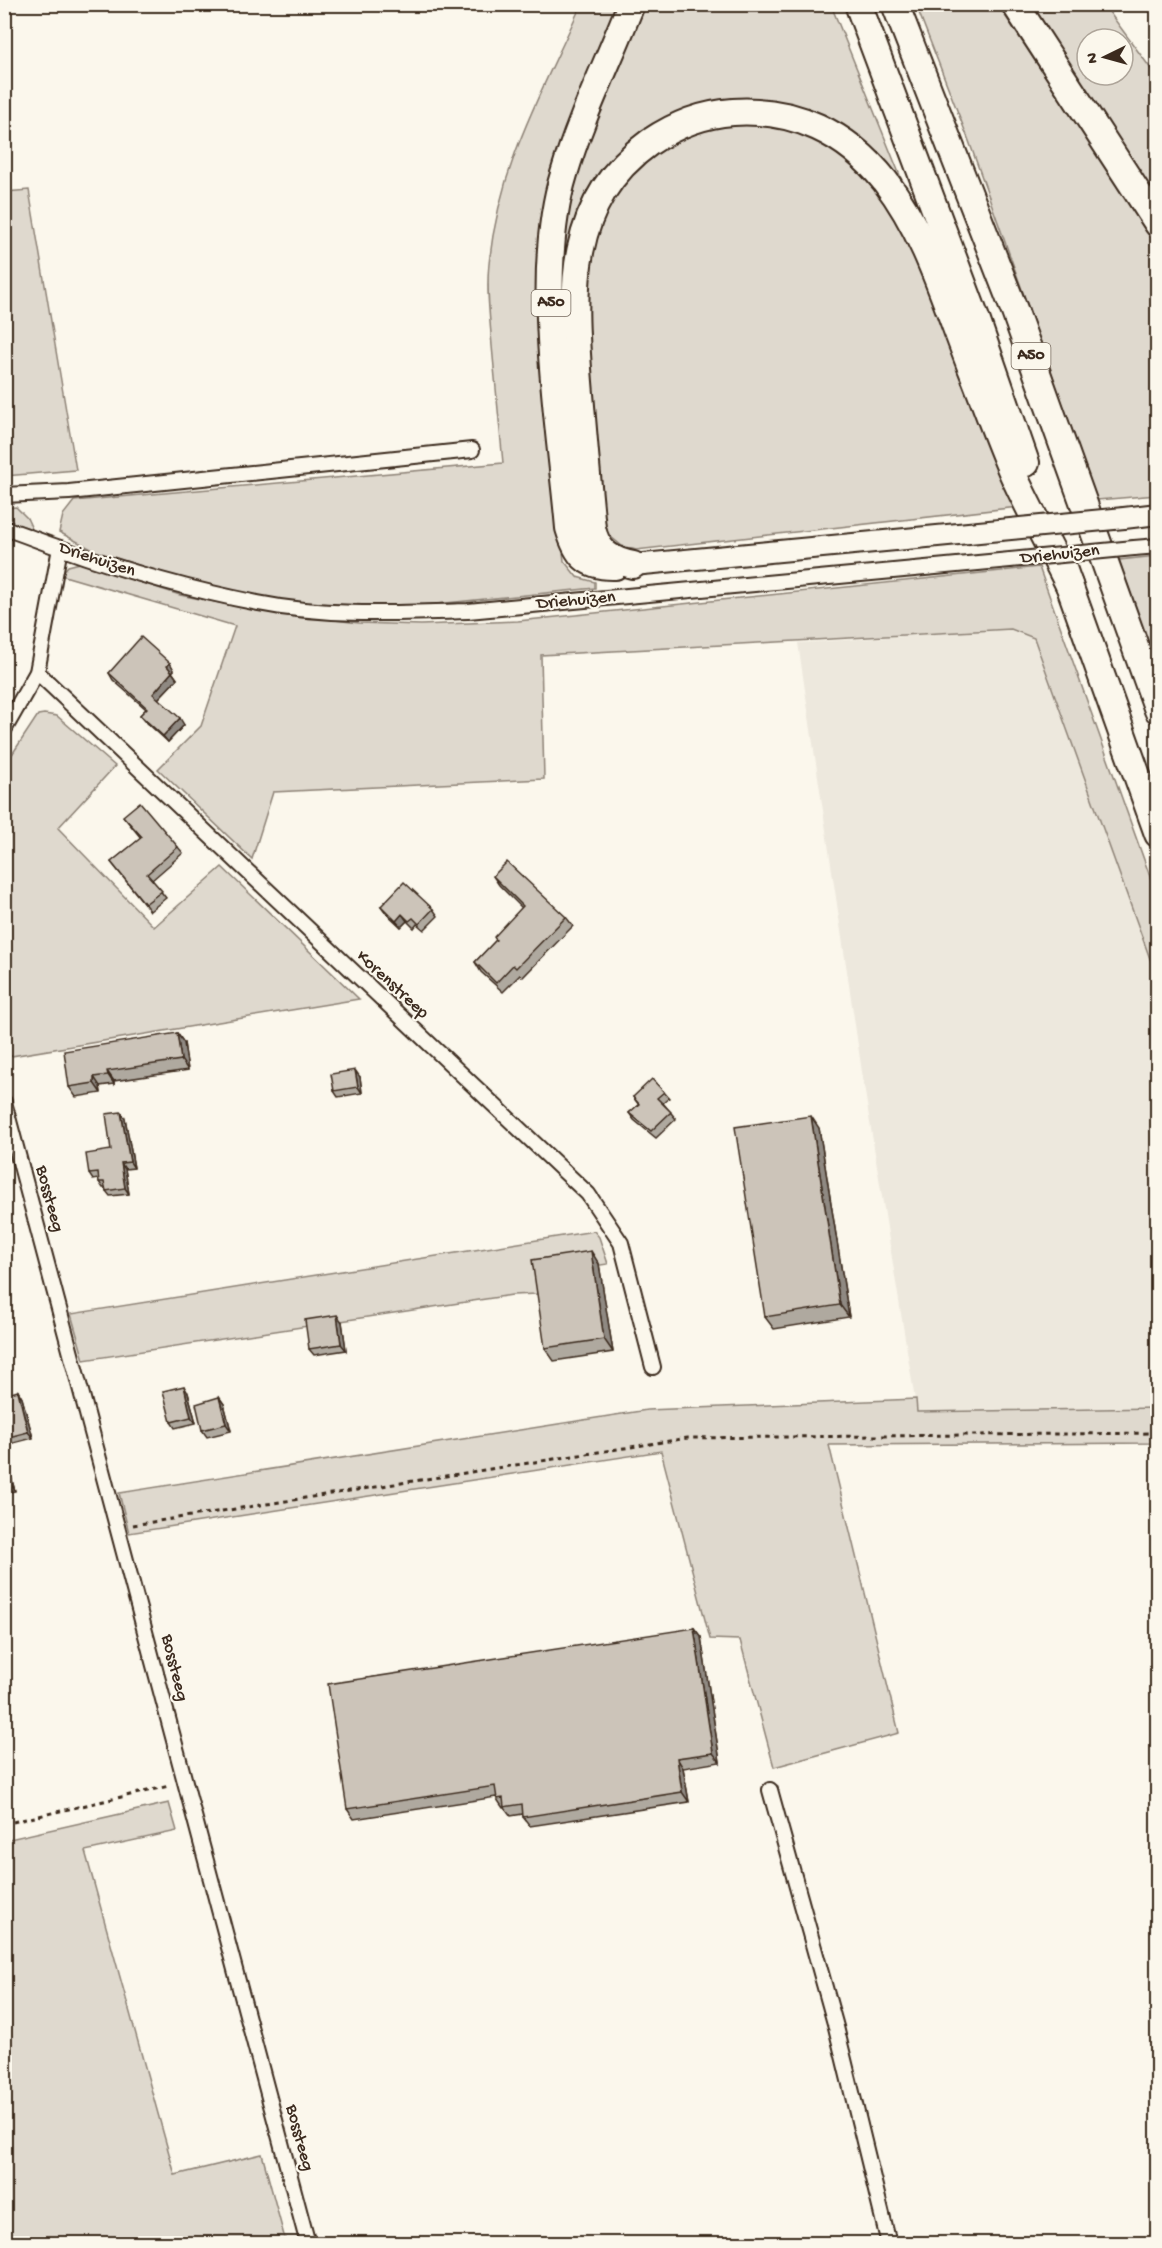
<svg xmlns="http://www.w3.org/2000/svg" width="1162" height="2248" viewBox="0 0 1162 2248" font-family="'Gochi Hand',sans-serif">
	<rect width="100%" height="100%" fill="#fbf7ec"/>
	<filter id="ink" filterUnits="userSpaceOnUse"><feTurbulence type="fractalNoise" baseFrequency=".0167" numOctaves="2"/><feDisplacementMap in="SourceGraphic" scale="12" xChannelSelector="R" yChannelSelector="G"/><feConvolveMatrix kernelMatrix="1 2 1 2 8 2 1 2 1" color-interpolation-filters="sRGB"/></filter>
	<g filter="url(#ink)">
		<path fill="#ede8dd" d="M1011 629 1034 638 1157 978V1408L917 1412 865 1092 798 643Z"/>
		<g fill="#dfd9ce" stroke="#8d8276" stroke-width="1.5" fill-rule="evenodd">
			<path d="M581 5H623L557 175 555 480 564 561 577 577 595 582V588L377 610 272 599 194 583 95 551 59 532 63 515 74 501 503 463C499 424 496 385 492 346 490 319 486 290 489 264 500 163 541 94 581 5Z"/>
			<path d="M637 5H831L918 220 814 117 654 128 567 279 557 278 566 200Z"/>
			<path d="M916 5H998L1157 245V495L1097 500 969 141Z"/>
			<path d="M1029 5H1104L1157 77V199ZM1087 39H1123V75H1087Z"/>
			<path d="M731 119 800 128 853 161 899 219 1018 507 636 550 622 546 605 532 581 296 602 207 660 143Z"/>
			<path d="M29 190 76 470 5 476V192Z"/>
			<path d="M16 507 27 518 32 529 5 520V508Z"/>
			<path d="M1157 556H1158L1157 668 1119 560Z"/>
			<path d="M80 563 180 595 260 611 359 623 421 625 518 621 1039 567 1157 896V978L1034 638 1011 629 541 655 544 779 273 792 252 859 158 769 201 726 235 626 61 575 68 566Z"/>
			<path d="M44 714 57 716 115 766 58 828 154 927 222 867 359 999 5 1057V765L38 715Z"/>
			<path d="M594 1231 599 1237 608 1264 538 1274 537 1294 512 1295 84 1360 71 1314Z"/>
			<path d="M916 1399 917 1412 1157 1408V1443L829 1445 899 1733 774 1767 740 1640 710 1639 661 1451 129 1533 119 1493 647 1410Z"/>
			<path d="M169 1803 177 1831 85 1851 175 2175 262 2154 286 2243H5V1840Z"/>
		</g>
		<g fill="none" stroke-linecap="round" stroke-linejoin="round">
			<g stroke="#3b2a1e" stroke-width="18">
				<g id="street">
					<path d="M4 495 69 492 472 450"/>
					<path d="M4 528C23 534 42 542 60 548 125 571 191 590 258 603 327 617 398 613 468 611L1010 560"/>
					<path d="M1134 548 1158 546"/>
					<path d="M37 672 588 1194 621 1243 653 1367"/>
					<path d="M4 730 37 672 60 548"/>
					<path d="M4 1102 308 2244"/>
					<path d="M770 1790 836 2027 889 2244"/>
				</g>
			</g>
			<g stroke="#3b2a1e" stroke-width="24">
				<g id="secondary">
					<path d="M1124 518 1158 514"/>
					<path d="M633 565 1000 530"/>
				</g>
			</g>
			<g stroke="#3b2a1e" stroke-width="30">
				<g id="highway">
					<path d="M858 4 975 316 1026 463"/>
					<path d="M895 4 1015 312 1158 710"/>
					<path d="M1015 4 1158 224"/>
					<path d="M633 565C610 560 597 552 592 528 587 479 583 430 579 382 572 291 566 202 650 142 675 125 703 114 733 112 794 108 847 133 885 181 927 235 947 307 972 370 986 405 998 440 1013 474 1030 512 1051 548 1069 585"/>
					<path d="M615 566C586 567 577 555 569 528 560 424 533 274 564 174 581 116 609 61 631 4"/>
					<path d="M1063 568 1158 834"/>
				</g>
			</g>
			<g stroke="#3b2a1e" stroke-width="3" stroke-dasharray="4.5 4.5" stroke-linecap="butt">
				<path d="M133 1525 688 1438 1158 1433"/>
				<path d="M4 1824 169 1786"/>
			</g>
			<use href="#street" stroke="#fbf7ec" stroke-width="14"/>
			<use href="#secondary" stroke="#fbf7ec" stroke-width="20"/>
			<use href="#highway" stroke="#fbf7ec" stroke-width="26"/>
			<g stroke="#3b2a1e" stroke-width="18" stroke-linecap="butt">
				<path id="street-bridge" d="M1010 560 1134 548"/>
			</g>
			<g stroke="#3b2a1e" stroke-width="24" stroke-linecap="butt">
				<path id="secondary-bridge" d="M1000 530 1124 518"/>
			</g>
			<use href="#street-bridge" stroke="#fbf7ec" stroke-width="14"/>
			<use href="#secondary-bridge" stroke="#fbf7ec" stroke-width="20"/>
		</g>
		<g fill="#afa99f" stroke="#3b2a1e" stroke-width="1.5">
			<path d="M170 663 174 670 172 672 177 679 158 699 184 725 168 742 145 721 140 715 146 709 113 680 109 673Z"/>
			<path d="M123 816 178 847 183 853 152 880 166 898 150 911 111 862 141 838Z"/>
			<path d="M493 876 566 917 573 926 523 977 520 975 503 992 481 972 475 962 496 940 522 908 499 885Z"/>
			<path d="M381 906 433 909 438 916 424 930 417 924 414 928 407 921 401 927 386 913Z"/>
			<path d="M177 1033 184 1043 188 1070 114 1081V1084L100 1086 101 1093 76 1097 69 1087Z"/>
			<path d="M360 1077 362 1093 338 1097 334 1091Z"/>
			<path d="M664 1092 669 1098 663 1103 676 1119 656 1138 634 1120 629 1113 639 1105 633 1097Z"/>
			<path d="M125 1118 134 1168 125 1169 129 1194 110 1196 106 1191 105 1188H103L99 1182V1179L93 1180 89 1174 111 1150Z"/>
			<path d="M819 1128 849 1317 774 1329 765 1317Z"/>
			<path d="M599 1264 613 1352 554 1361 545 1348Z"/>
			<path d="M342 1322 346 1350 314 1355 309 1349Z"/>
			<path d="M18 1391 22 1398 33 1438 10 1444 5 1438Z"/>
			<path d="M188 1393 196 1423 175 1428 171 1422Z"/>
			<path d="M219 1397 224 1404 231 1431 207 1437 202 1430Z"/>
			<path d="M4 1452 15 1491 4 1493Z"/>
			<path d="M694 1628 701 1637 720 1762 683 1768 689 1802 530 1826 523 1817V1814L511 1816 505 1808H503L497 1799 496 1797 354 1819 347 1809Z"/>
		</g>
		<g fill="#8f8982" stroke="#3b2a1e" stroke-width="1.5">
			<path d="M170 663 174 670 172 672 167 666Z"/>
			<path d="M172 672 177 679 157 700 153 694Z"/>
			<path d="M180 718 184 725 168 742 163 736Z"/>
			<path d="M402 914 407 921 401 927 396 921Z"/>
			<path d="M177 1033 184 1043 188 1070 181 1060Z"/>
			<path d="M355 1070 360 1077 362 1093 358 1087Z"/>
			<path d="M107 1071 114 1081V1084L108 1075Z"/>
			<path d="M94 1077 100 1086 101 1093 94 1083Z"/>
			<path d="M121 1112 125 1118 134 1168 130 1162Z"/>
			<path d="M811 1116 819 1128 849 1317 840 1305Z"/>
			<path d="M121 1163 125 1169 129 1194 125 1188Z"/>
			<path d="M591 1251 599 1264 613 1352 604 1339Z"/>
			<path d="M337 1315 342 1322 346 1350 341 1344Z"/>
			<path d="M184 1386 188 1393 196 1423 191 1417Z"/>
			<path d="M18 1391 22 1398 33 1438 28 1432Z"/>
			<path d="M219 1397 224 1404 231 1431 226 1424Z"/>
			<path d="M4 1452 15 1491 8 1481 4 1468Z"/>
			<path d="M694 1628 701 1637 720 1762 713 1753Z"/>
			<path d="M677 1758 683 1768 689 1802 682 1792Z"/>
		</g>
		<g fill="#ccc4b9" stroke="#3b2a1e" stroke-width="1.5">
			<path d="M141 637 170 663 167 666 172 672 153 694 180 718 163 736 140 715 147 708 109 673Z"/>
			<path d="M140 802 178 847 147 874 162 891 145 904 111 862 142 837 123 816Z"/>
			<path d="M507 862 566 917 516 968 513 965 496 983 475 962 496 940 494 937 523 906 493 876Z"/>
			<path d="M404 882 433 909 419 924 413 918 409 921 402 914 396 921 381 906Z"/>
			<path d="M177 1033 181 1060 107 1071 108 1075 94 1077V1083L69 1087 64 1051Z"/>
			<path d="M355 1070 358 1087 334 1091 331 1074Z"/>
			<path d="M652 1079 664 1092 657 1098 671 1112 651 1131 629 1113 639 1104 633 1097Z"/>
			<path d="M121 1112 130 1162 121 1163 125 1188 106 1191 104 1182H99L98 1173 89 1174 86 1154 111 1150 106 1114Z"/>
			<path d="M811 1116 840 1305 765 1317 735 1127Z"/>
			<path d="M591 1251 604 1339 545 1348 532 1260Z"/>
			<path d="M337 1315 341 1344 309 1349 305 1320Z"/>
			<path d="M184 1386 191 1417 171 1422 163 1391Z"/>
			<path d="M18 1391 28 1432 5 1438 4 1435V1395Z"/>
			<path d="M219 1397 226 1424 202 1430 196 1404Z"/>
			<path d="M4 1468 8 1481 4 1482Z"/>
			<path d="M694 1628 713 1753 677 1758 682 1792 523 1817 522 1804 504 1807 503 1798 497 1799 495 1786 347 1809 328 1684Z"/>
		</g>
	</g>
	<g text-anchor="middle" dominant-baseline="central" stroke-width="4.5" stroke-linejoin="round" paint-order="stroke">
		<g fill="#fbf7ec" stroke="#75685c" stroke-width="1.5">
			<rect x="531.5" y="290" width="39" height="26" rx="4.5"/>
			<rect x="1011.5" y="343" width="39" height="26" rx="4.5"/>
		</g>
		<g font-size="16" font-weight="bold" fill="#3b2a1e">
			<text x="551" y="303">A50</text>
			<text x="1031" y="356">A50</text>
		</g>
		<g font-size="18" fill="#3b2a1e" stroke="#fbf7ec">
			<text transform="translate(1060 555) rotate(-6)">Driehuizen</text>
			<text transform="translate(97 560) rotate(18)">Driehuizen</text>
			<text transform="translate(576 601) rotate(-5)">Driehuizen</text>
			<text transform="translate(392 985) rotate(43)">Korenstreep</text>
			<text transform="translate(49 1199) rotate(75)">Bossteeg</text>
			<text transform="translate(174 1668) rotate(76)">Bossteeg</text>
			<text transform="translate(299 2138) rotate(75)">Bossteeg</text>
		</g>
	</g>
	<rect width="1162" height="2248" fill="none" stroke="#fbf7ec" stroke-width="24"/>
	<rect x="12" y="12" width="1138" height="2224" fill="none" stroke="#3b2a1e" stroke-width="2" filter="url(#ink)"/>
	<g transform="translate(1105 57) rotate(265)"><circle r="28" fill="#fbf7ec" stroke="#aea59a" stroke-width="1.5"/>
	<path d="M0-4.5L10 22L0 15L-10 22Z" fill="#3b2a1e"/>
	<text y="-9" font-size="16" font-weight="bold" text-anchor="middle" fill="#3b2a1e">N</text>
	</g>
</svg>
